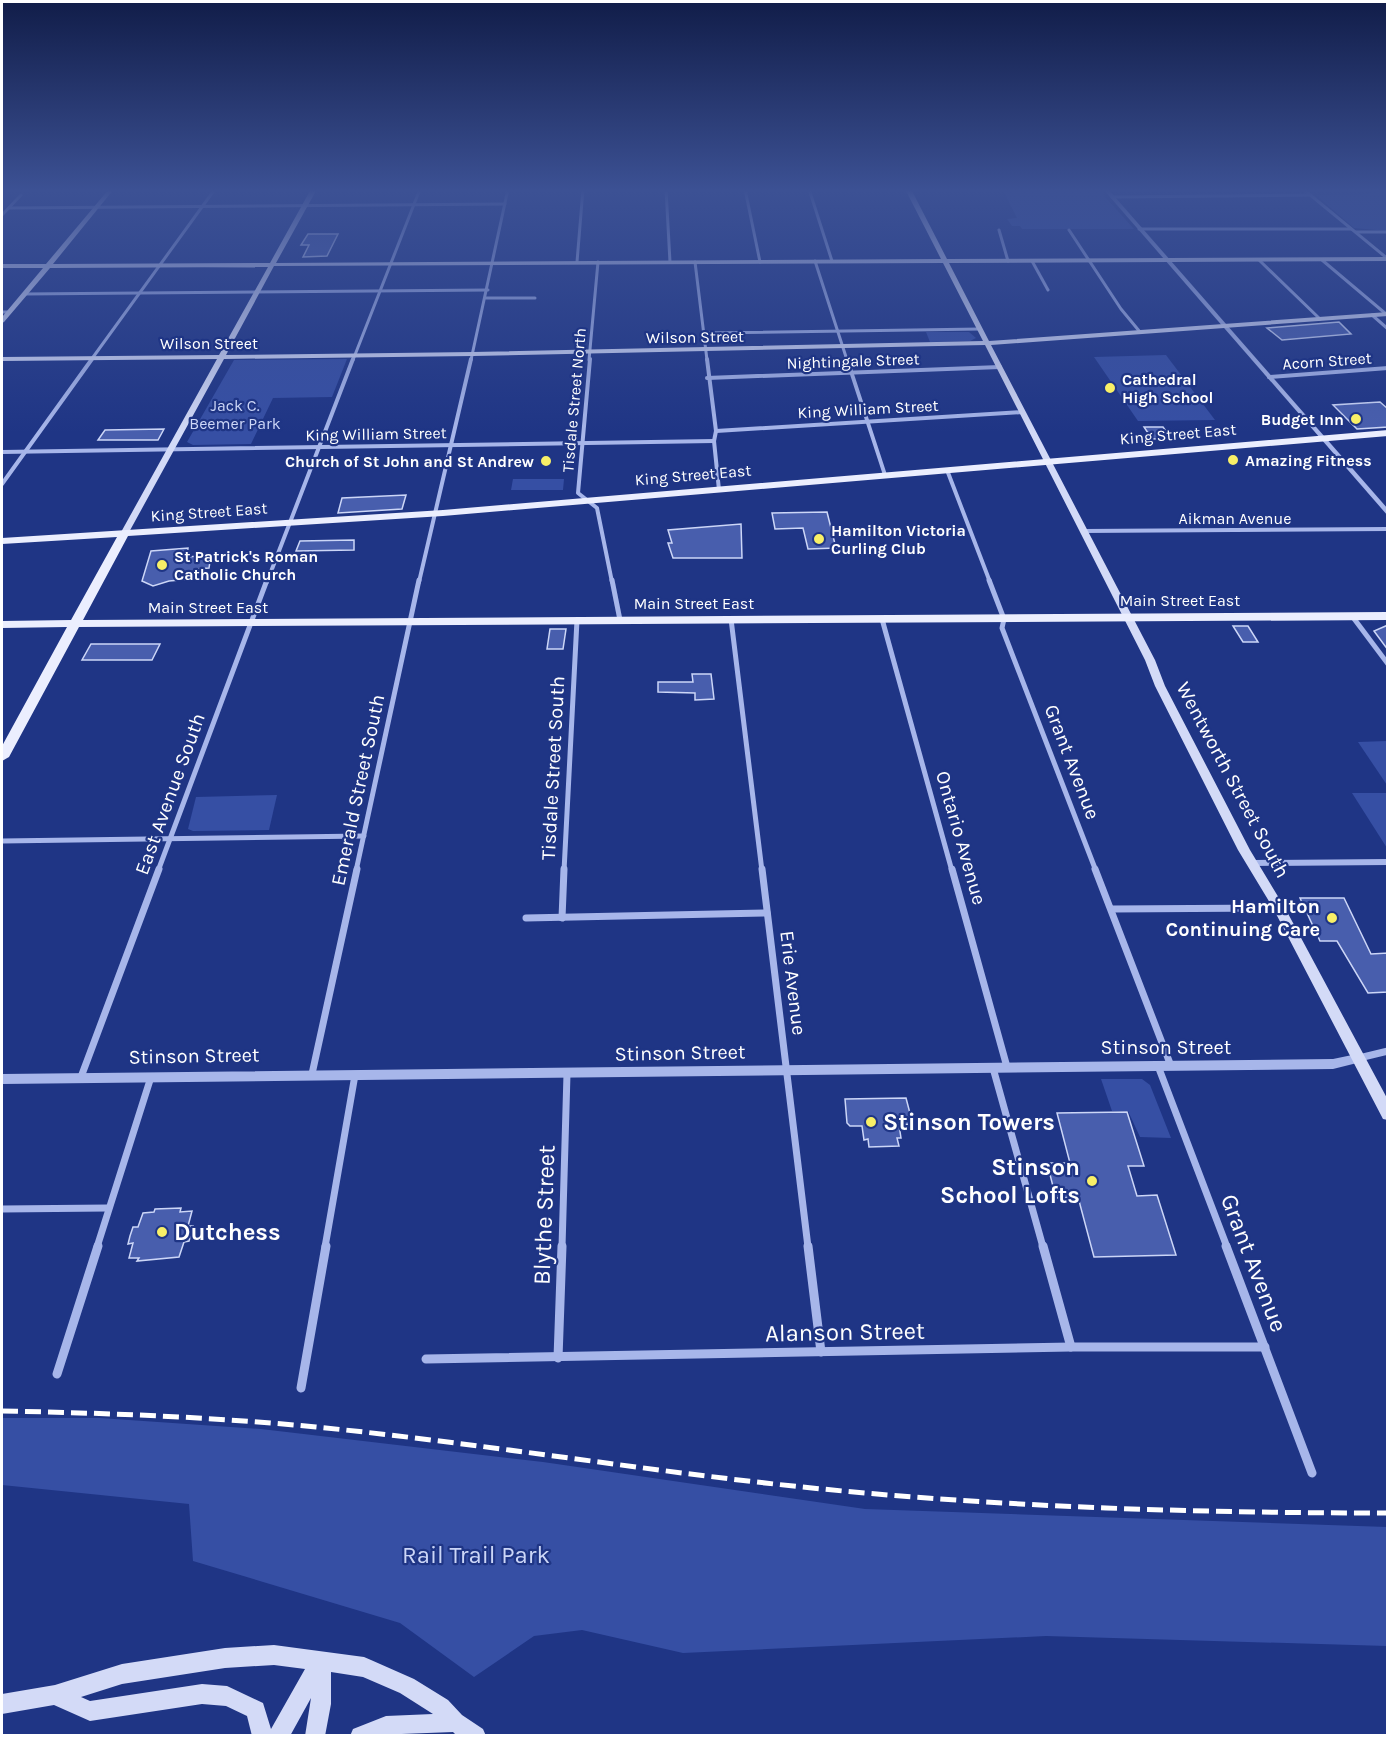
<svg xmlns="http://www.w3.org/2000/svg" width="1389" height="1737" viewBox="0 0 1389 1737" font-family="Karla,sans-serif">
	<rect width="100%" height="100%" fill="#1f3585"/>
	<g fill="#364fa4">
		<path d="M1069 189H1098L1134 229H1022L1020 226H1012L1007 219 1017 218 1003 190Z"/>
		<path d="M1373 189H1387V231L1354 228 1316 195 1372 194 1369 191Z"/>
		<path d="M926 332H969L976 338 970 341 930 342Z"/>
		<path d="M1166 355 1215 420 1138 421 1094 357Z"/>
		<path d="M347 359 332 397 273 398 251 444 193 445 187 442 234 360Z"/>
		<path d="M513 479H564L563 490H511Z"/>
		<path d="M1387 741H1388L1387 785 1358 742Z"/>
		<path d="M1352 793H1387V848Z"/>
		<path d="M277 795 269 830 193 831 188 829 196 797Z"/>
		<path d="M1142 1079 1150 1085 1171 1138 1140 1137 1128 1111H1112L1101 1079Z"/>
		<path d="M2 1418H100L261 1429 543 1462 865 1509 1387 1527V1646L1046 1636 683 1653 582 1630 534 1636 474 1677 400 1623 193 1561 189 1504 2 1485Z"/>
	</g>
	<g fill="#485ead" stroke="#ccd6f7" stroke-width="1.5">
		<path d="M308 234H338L327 256 303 257 309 245H301Z"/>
		<path d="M1339 322 1351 334 1282 340 1267 328Z"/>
		<path d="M1380 402 1388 409V427L1357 429 1333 405Z"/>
		<path d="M1144 427H1163L1171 438 1152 439Z"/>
		<path d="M164 429 158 440H98L105 430Z"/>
		<path d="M406 495 402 509 338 513 342 498Z"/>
		<path d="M827 512 836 548 808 549 803 528 775 529 772 513Z"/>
		<path d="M741 524 742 558H673L668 543H672L668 530Z"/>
		<path d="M354 540V550L296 551 300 541Z"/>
		<path d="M188 548 187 557 211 555 209 568 195 569 192 579 169 581 153 586 142 581 151 551Z"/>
		<path d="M1388 625V650L1374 631Z"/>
		<path d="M1233 626H1248L1258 642H1243Z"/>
		<path d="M550 629H566L563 649H547Z"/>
		<path d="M91 644H160L152 660H82Z"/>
		<path d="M692 674H711L714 699 695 700V693L658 692V682H693Z"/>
		<path d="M1300 898H1344L1371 954 1388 953V992L1368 993 1337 941H1320Z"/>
		<path d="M906 1098 912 1121 911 1124 899 1125 901 1138H897L899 1146 869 1147 868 1139 864 1140 862 1126H850L847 1123 845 1099Z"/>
		<path d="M1127 1112 1144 1166H1128L1137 1196 1157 1195 1176 1255 1094 1257 1078 1197 1056 1198 1047 1163H1070L1057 1113Z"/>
		<path d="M181 1208 180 1212 192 1211 188 1226H193L189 1241 184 1242 179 1257 137 1261 139 1258H129L133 1243 128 1244 130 1236 133 1227H138L143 1213 154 1212 155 1209Z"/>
	</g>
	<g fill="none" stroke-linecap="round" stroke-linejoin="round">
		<g stroke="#a7b6ea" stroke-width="3">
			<path d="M666 189 670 262"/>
			<path d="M745 189 760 262"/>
			<path d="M809 189 832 261"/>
			<path d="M1303 189 1388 259"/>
			<path d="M1112 197 1309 195"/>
			<path d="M9 208 505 204"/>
			<path d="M2 215 21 195"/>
			<path d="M1139 229H1351"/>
			<path d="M999 230 1008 261"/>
			<path d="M1069 230 1121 309 1140 332"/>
			<path d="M1356 232H1388"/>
			<path d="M1259 260 1320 319"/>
			<path d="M1322 260 1386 314"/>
			<path d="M815 261 847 360"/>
			<path d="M1032 261 1048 290"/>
			<path d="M577 262 583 189"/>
			<path d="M695 262 707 360"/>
			<path d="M24 294 488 290"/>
			<path d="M486 298H535"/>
			<path d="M2 312H9"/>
			<path d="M1372 315 1388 329"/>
			<path d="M704 333 980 329"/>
			<path d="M91 360 215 189"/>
			<path d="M353 360 420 189"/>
			<path d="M471 360 508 189"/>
			<path d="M589 360 598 262"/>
		</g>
		<g stroke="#a7b6ea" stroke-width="4">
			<path d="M590 359 578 493 597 508 612 582"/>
			<path d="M707 359 716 431 714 441 719 490"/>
			<path d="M847 359 885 475"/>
			<path d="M1269 377 1388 368"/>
			<path d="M707 378 1000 367"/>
			<path d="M716 431 1023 412"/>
			<path d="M2 452 714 441"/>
			<path d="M947 470 990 582"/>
			<path d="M2 484 92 359"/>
			<path d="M1083 531 1388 529"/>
			<path d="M267 582 353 359"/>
			<path d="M419 582 471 359"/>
		</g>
		<g stroke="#a7b6ea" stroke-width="5">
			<path d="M612 580 620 620"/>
			<path d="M989 580 1004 619 1002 628 1096 871"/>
			<path d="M1352 616 1388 664"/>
			<path d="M731 619 762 871"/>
			<path d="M882 619 952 871"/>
			<path d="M2 841 364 836"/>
			<path d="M158 871 267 580"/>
			<path d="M356 871 419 580"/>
			<path d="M564 871 577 620"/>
		</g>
		<g stroke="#a7b6ea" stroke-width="7">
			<path d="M762 869 808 1247"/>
			<path d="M952 869 1007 1067"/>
			<path d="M1095 869 1171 1066"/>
			<path d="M1112 909 1279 908"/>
			<path d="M526 918 767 913"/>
			<path d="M562 918 564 869"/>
			<path d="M1359 1058 1388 1051"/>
			<path d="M1158 1066 1227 1247"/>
			<path d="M993 1068 1043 1247"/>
			<path d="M312 1074 357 869"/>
			<path d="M81 1077 159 869"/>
			<path d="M2 1209 108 1208"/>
			<path d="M97 1247 151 1077"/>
			<path d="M325 1247 355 1075"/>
			<path d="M562 1247 567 1074"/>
		</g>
		<g stroke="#a7b6ea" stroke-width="9">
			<path d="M808 1246 821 1352"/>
			<path d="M1043 1246 1071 1347"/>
			<path d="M1226 1246 1312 1473"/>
			<path d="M558 1358 562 1246"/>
			<path d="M426 1359 1071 1347H1265"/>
			<path d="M57 1374 98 1246"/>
			<path d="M301 1388 326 1246"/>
		</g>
		<g fill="#a7b6ea" fill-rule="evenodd">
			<path d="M1103 189H1108L1388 509V516Z"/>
			<path d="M1388 859V865L1255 866 1250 863 1255 860Z"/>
			<path d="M1357 1054 1361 1056 1363 1059 1361 1062 1333 1069 2 1084V1074L1333 1059Z"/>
		</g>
		<g fill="#d3daf7" fill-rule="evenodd">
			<path d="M109 189H114L53 264 270 263 311 189H317L276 263 941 259 905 189H911L947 259 1388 257V261L949 263 989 341 1388 312V316L991 345 1155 660 1165 686 1250 850 1285 908 1388 1100V1120L1383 1119 1273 908 1238 850 1155 686 1145 660 985 345 473 356 224 359 128 534 124 537 120 534 217 359 2 361V357L219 355 268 267 50 268 4 322 2 323V317L43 268H2V264H46ZM943 263 983 341 473 352 226 355 274 266Z"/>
			<path d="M274 1645 364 1657 371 1660 414 1679 448 1700 462 1715 483 1729 486 1736H457L453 1732 350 1736 353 1729 386 1716 433 1714 400 1693 363 1677 331 1672V1704L325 1736H305L311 1698 290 1736H252L247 1716 226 1706 202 1704 90 1721 54 1705 2 1714V1694L55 1685 122 1664 225 1648ZM274 1665 305 1669 271 1729 263 1703 227 1686 202 1684 90 1701 81 1697 122 1684 225 1668Z"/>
		</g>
		<path fill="#ebeefe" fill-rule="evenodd" d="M1388 430V436L443 516 128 536 83 620 1388 612V620L79 627 9 757 2 761V746L67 627 2 628V621L71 620 117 537 2 544V538L443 510Z"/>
		<path stroke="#fff" stroke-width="5" stroke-dasharray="16 7" stroke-linecap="butt" d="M2 1411C107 1413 212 1417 316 1427 478 1443 639 1470 802 1487 997 1507 1192 1513 1388 1513"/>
	</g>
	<linearGradient id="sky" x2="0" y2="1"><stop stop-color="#111d49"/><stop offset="0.44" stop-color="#3c5194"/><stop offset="1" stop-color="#3c5194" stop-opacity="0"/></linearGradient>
	<rect width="1389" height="433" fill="url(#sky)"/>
	<g fill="#f8ef67" stroke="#1f3585" stroke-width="2">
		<circle cx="1110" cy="388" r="6"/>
		<circle cx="1356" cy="419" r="6"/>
		<circle cx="1233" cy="460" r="6"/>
		<circle cx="546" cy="461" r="6"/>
		<circle cx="819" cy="539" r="6"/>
		<circle cx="162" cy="565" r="6"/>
		<circle cx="1332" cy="918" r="6"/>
		<circle cx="871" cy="1122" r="6"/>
		<circle cx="1092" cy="1181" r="6"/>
		<circle cx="162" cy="1232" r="6"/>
	</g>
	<g text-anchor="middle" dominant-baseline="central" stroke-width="4.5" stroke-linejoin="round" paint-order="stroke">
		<g font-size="16" fill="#fff" stroke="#1f3585">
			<text transform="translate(695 337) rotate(-1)">Wilson Street</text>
			<text x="209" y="343">Wilson Street</text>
			<text transform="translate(853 361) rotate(-2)">Nightingale Street</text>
			<text transform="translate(1327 361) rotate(-4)">Acorn Street</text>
			<text transform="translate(574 400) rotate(-85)">Tisdale Street North</text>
			<text transform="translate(868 409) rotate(-3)">King William Street</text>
			<text transform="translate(376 434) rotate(-1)">King William Street</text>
			<text transform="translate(1178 434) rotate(-5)">King Street East</text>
			<text transform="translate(693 475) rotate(-5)">King Street East</text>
			<text transform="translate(209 512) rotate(-4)">King Street East</text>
			<text x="1235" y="518">Aikman Avenue</text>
			<text x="1180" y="600">Main Street East</text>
			<text x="694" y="603">Main Street East</text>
			<text x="208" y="607">Main Street East</text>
		</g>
		<g font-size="16" font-weight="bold" fill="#fff" stroke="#1f3585" text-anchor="start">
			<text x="1122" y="379">Cathedral<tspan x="1122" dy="18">High School</tspan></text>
			<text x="1344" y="419" text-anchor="end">Budget Inn</text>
			<text x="1245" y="460">Amazing Fitness</text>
			<text x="534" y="461" text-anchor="end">Church of St John and St Andrew</text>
			<text x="831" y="530">Hamilton Victoria<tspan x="831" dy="18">Curling Club</tspan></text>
			<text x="174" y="556">St Patrick's Roman<tspan x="174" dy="18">Catholic Church</tspan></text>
		</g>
		<g font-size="16" fill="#ccd6f7" stroke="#1f3585">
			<text x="235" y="405">Jack C.<tspan x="235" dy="18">Beemer Park</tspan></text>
		</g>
		<g font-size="20" fill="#fff" stroke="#1f3585">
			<text transform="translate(1072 762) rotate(69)">Grant Avenue</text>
			<text transform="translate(553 768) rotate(-87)">Tisdale Street South</text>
			<text transform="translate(1233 780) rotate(62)">Wentworth Street South</text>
			<text transform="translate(358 790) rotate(-78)">Emerald Street South</text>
			<text transform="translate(170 794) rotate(-70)">East Avenue South</text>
			<text transform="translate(961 838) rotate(74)">Ontario Avenue</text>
			<text transform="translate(793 983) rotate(83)">Erie Avenue</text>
			<text x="1166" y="1047">Stinson Street</text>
			<text transform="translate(680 1053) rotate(-1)">Stinson Street</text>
			<text transform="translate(194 1056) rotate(-1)">Stinson Street</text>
		</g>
		<g font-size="20" font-weight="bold" fill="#fff" stroke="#1f3585" text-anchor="end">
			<text x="1320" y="906">Hamilton<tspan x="1320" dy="23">Continuing Care</tspan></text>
		</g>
		<g font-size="24" font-weight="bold" fill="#fff" stroke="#1f3585" text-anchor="start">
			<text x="883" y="1122">Stinson Towers</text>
			<text x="1080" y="1167" text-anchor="end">Stinson<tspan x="1080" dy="28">School Lofts</tspan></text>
			<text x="174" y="1232">Dutchess</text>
		</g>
		<g font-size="24" fill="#fff" stroke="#1f3585">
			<text transform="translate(544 1215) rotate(-88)">Blythe Street</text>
			<text transform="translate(1254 1263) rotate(69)">Grant Avenue</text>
			<text transform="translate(845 1332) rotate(-1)">Alanson Street</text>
		</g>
		<g font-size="24" fill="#ccd6f7" stroke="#1f3585">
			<text x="476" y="1555">Rail Trail Park</text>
		</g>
	</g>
	<rect width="1389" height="1737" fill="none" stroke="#ffffff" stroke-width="6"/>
</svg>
